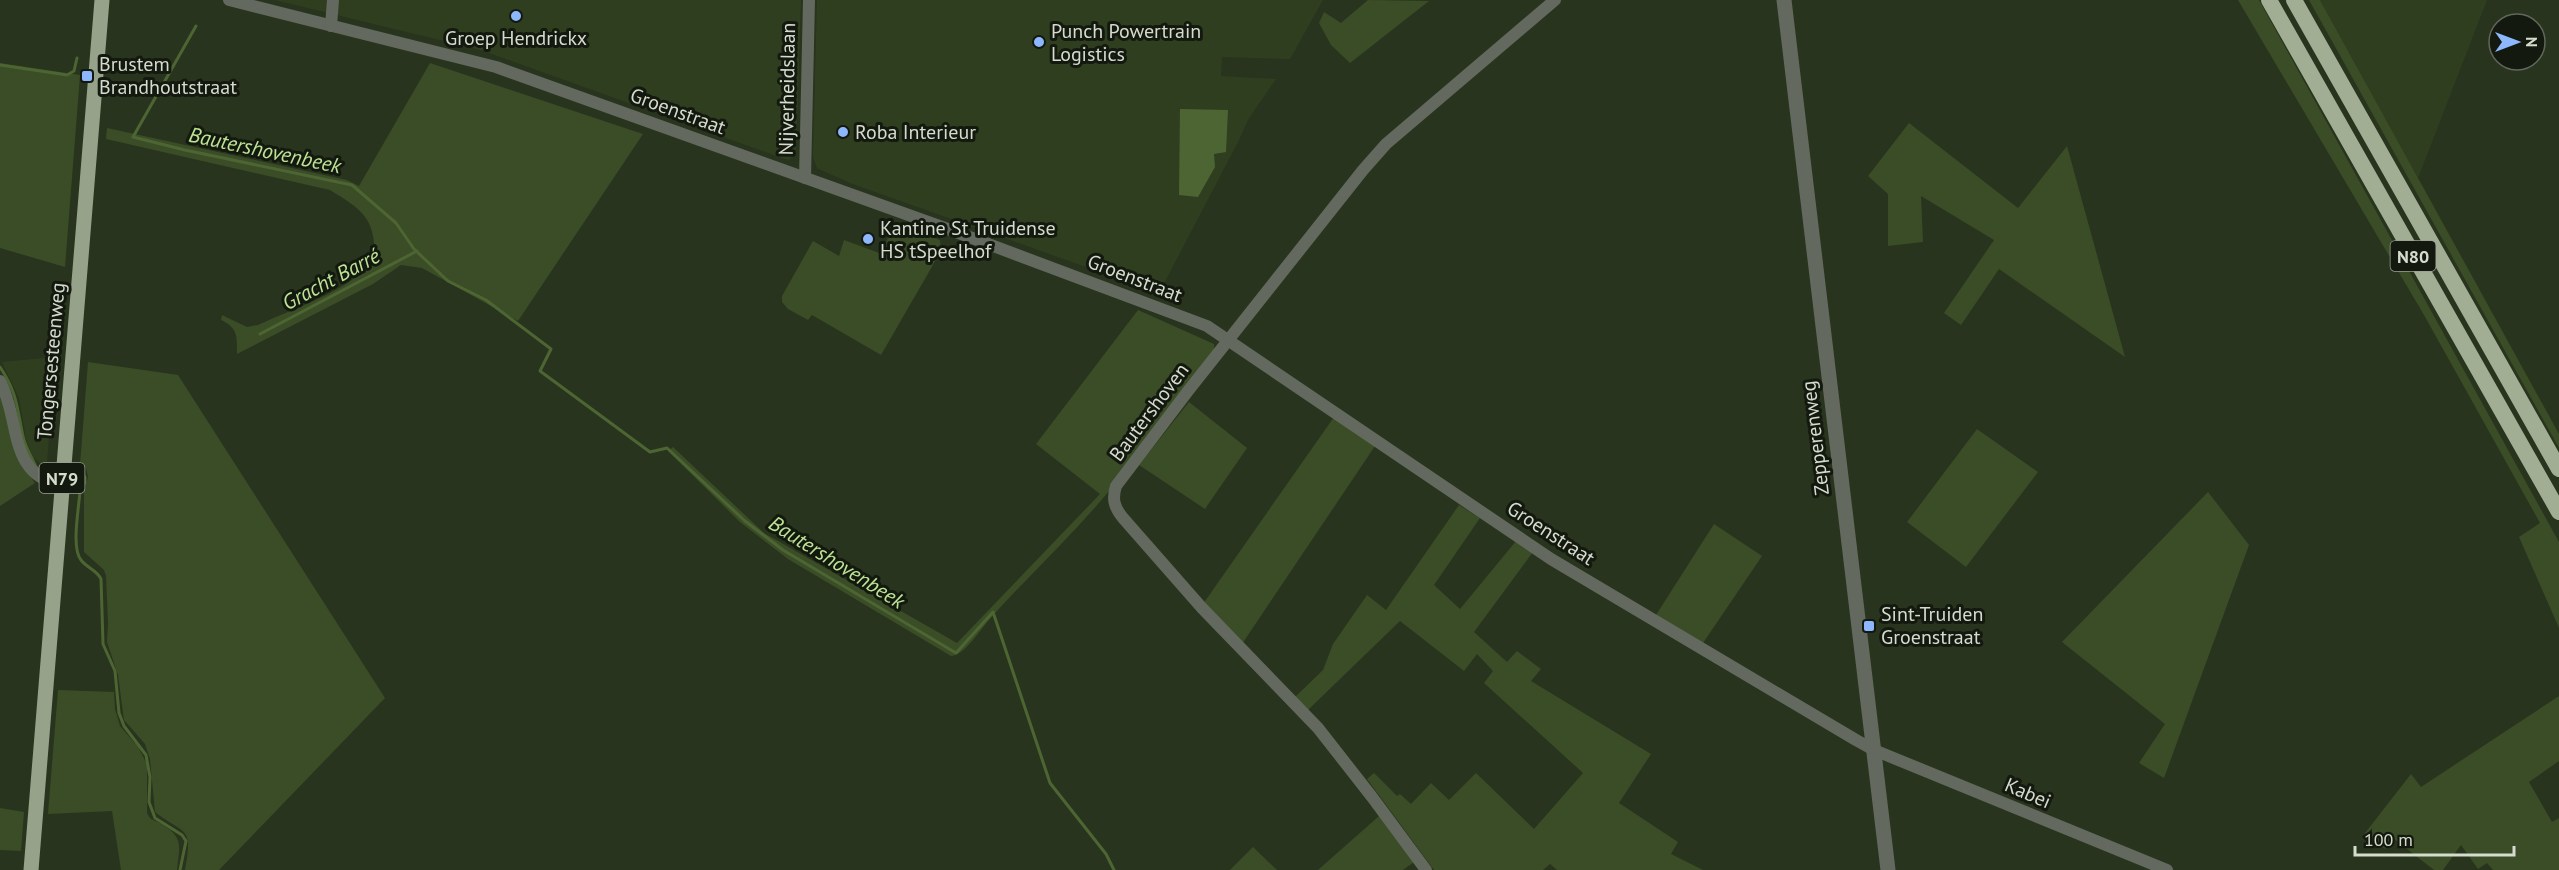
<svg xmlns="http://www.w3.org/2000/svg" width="2559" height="870" viewBox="0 0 2559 870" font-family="'PT Sans',sans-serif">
	<rect width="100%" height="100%" fill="#28341d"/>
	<g fill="#303e20">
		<path d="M275 0H801L796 152 789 160 782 158 481 50Z"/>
		<path d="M817 0H1323L1290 59 1222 57 1221 76 1276 79 1249 118 1239 140 1159 293 850 183 817 168 813 157Z"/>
		<path d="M2320 0H2487L2418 178Z"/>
		<path d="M55 357 47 463 49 465 41 464 33 457 26 439 19 398 2 362Z"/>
	</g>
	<g fill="#3a4d26">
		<path d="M1368 0 1429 1 1350 63 1331 45 1319 23 1324 12 1341 23Z"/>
		<path d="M2238 0H2259L2559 542V628L2519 537 2540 523 2424 315Z"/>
		<path d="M2309 0H2320L2559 434V448Z"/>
		<path d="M0 63 80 75 65 267 0 248Z"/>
		<path d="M430 63 643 134 518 321 422 268 401 265 373 284 237 354C237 336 238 328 221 320L222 315 247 327 258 325C297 307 346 292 375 260 375 218 364 211 330 190L106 139 107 128 347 180 359 186Z"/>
		<path d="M1909 123 2018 208 2067 146 2125 357 1999 269 1961 325 1944 313 1994 240 1921 196 1923 242 1888 246V194L1868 176Z"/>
		<path d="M893 223 940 240 941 251 881 355 812 315 808 320 788 309 782 302V296L813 241 839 256 844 240 882 254Z"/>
		<path d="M1138 310 1214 344V351C1178 400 1143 451 1104 497 1068 540 1026 578 989 620 980 630 964 656 951 656L788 559 740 522 668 451 673 447 764 533 957 643 1100 494 1036 444Z"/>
		<path d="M88 362 178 375 385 698 219 870H185C193 825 186 836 155 812L150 759 145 744 124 720 118 675 107 642 108 623 106 576 104 570 84 552V493L88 477 86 468 80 465Z"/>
		<path d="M0 387 22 464 35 483 0 506Z"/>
		<path d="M1189 402 1247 448 1205 509 1139 465Z"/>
		<path d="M1334 417 1375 446 1242 644 1203 604Z"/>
		<path d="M1977 429 2038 472 1966 567 1907 522Z"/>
		<path d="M2208 492 2249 545 2164 778 2139 763 2165 724 2062 642Z"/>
		<path d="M1459 505 1480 518 1434 585 1460 609 1516 541 1533 552 1474 632 1507 662 1517 651 1541 669 1531 681 1651 754 1619 803 1678 842 1671 854 1703 870H1557L1550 864 1543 870H1434L1367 779 1374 773 1397 796 1400 794 1411 804 1431 783 1449 800 1476 773 1534 829 1583 773 1484 683 1493 671 1477 654 1464 671 1400 621 1308 710 1295 697 1323 670 1333 644 1367 595 1386 610Z"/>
		<path d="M1714 524 1762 556 1703 643 1656 615Z"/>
		<path d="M58 690 114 692 115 709 120 726 138 747 147 764V813C150 819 152 820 158 822 184 837 180 843 177 870H121L112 811 48 814Z"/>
		<path d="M2559 696V761L2529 782 2552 822 2559 818V870H2493L2487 863 2478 869 2461 845 2443 870H2434L2393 838 2385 849 2365 833 2411 774 2421 787Z"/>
		<path d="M0 808 24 812 21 851 0 850Z"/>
		<path d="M1379 816 1414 862 1403 870H1318Z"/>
		<path d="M1253 847 1277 870H1230Z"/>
	</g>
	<path fill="#4d6533" d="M1180 109 1228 110 1226 152 1214 154 1215 167 1198 197 1179 195Z"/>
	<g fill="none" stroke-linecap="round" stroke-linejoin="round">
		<g stroke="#4d6533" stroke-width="3">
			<path d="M196 26 133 137 185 150 352 185 396 223 414 249 448 281 486 300 551 349 540 371 650 452 667 448 745 521 783 550 956 653 993 612 1050 783 1106 854 1114 870"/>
			<path d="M0 65 67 75 74 71 77 58"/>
			<path d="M260 334 417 251"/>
			<path d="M0 367C17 392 17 408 23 436 25 447 32 457 36 467L47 472"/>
			<path d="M80 473 85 477V483L80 491C79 508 71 548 81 560 87 568 97 570 101 579L103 644 115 671 119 713 124 726 146 755 150 777 149 802 155 818 182 835 186 841 180 870"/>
		</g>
		<g stroke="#63695e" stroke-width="12">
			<path d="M229 0 496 67 956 232 1207 326 1551 559 1856 740 1874 750 2167 870"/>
			<path d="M331 26 333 0"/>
			<path d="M805 178 809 0"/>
			<path d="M0 381C21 420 7 475 62 485"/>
			<path d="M1426 870 1372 797 1318 728 1202 608 1123 518C1114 507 1112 499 1116 486L1188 391 1363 170 1386 144 1555 0"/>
		</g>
		<path stroke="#63695e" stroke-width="15" d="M1784 0 1888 870"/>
		<path stroke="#97a28b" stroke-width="15" d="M31 870 102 0"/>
		<g stroke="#a1ae94" stroke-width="16">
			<path d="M2269 0 2559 512"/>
			<path d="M2294 0 2559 469"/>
		</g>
	</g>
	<g fill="#8eb8fd" stroke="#14190f" stroke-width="2">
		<circle cx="516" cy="16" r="6"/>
		<circle cx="1039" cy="42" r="6"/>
		<rect x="81" y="70" width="12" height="12" rx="3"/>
		<circle cx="843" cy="132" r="6"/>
		<circle cx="868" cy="239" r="6"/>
		<rect x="1863" y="620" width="12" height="12" rx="3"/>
	</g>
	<g text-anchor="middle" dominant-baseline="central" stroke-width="6" stroke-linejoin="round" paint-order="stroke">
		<g fill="#14190f" stroke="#9ba295" stroke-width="1.5">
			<rect x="2390.5" y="241" width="45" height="30" rx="4.5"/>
			<rect x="39.5" y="463" width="45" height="30" rx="4.5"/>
		</g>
		<g font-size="18" font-weight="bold" fill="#d5dcce">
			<text x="2413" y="256">N80</text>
			<text x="62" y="478">N79</text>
		</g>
		<g font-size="20" fill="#d5dcce" stroke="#14190f" text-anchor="start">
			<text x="1051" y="31">Punch Powertrain<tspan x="1051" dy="23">Logistics</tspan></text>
			<text x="516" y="38" text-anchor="middle">Groep Hendrickx</text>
			<text x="99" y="64">Brustem<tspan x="99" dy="23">Brandhoutstraat</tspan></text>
			<text x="855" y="132">Roba Interieur</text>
			<text x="880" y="228">Kantine St Truidense<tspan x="880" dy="23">HS tSpeelhof</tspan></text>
			<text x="1881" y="614">Sint-Truiden<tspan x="1881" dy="23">Groenstraat</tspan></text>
		</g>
		<g font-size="20" fill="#d5dcce" stroke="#14190f">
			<text transform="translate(787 89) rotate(-89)">Nijverheidslaan</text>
			<text transform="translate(678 111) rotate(20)">Groenstraat</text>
			<text transform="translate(1135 278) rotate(21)">Groenstraat</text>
			<text transform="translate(51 361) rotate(-85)">Tongersesteenweg</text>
			<text transform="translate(1149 412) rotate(-53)">Bautershoven</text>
			<text transform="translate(1815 438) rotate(-97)">Zepperenweg</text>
			<text transform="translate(1551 533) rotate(33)">Groenstraat</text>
			<text transform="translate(2028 793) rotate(23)">Kabei</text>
		</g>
		<g font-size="21" font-style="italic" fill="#bde496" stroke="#14190f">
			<text transform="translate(265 150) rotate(12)">Bautershovenbeek</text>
			<text transform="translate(331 279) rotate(-28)">Gracht Barré</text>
			<text transform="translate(837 562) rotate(32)">Bautershovenbeek</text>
		</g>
	</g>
	<g transform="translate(2517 42) rotate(90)"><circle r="28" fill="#14190f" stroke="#61675b" stroke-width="1.5"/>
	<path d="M0-4.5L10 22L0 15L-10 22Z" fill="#8eb8fd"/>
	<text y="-9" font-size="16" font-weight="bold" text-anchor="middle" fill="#d5dcce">N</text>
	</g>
	<path d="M2355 846v9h159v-9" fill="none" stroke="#d5dcce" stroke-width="3"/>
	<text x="2364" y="846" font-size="18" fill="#d5dcce" stroke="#14190f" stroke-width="4.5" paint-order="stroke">100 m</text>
</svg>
